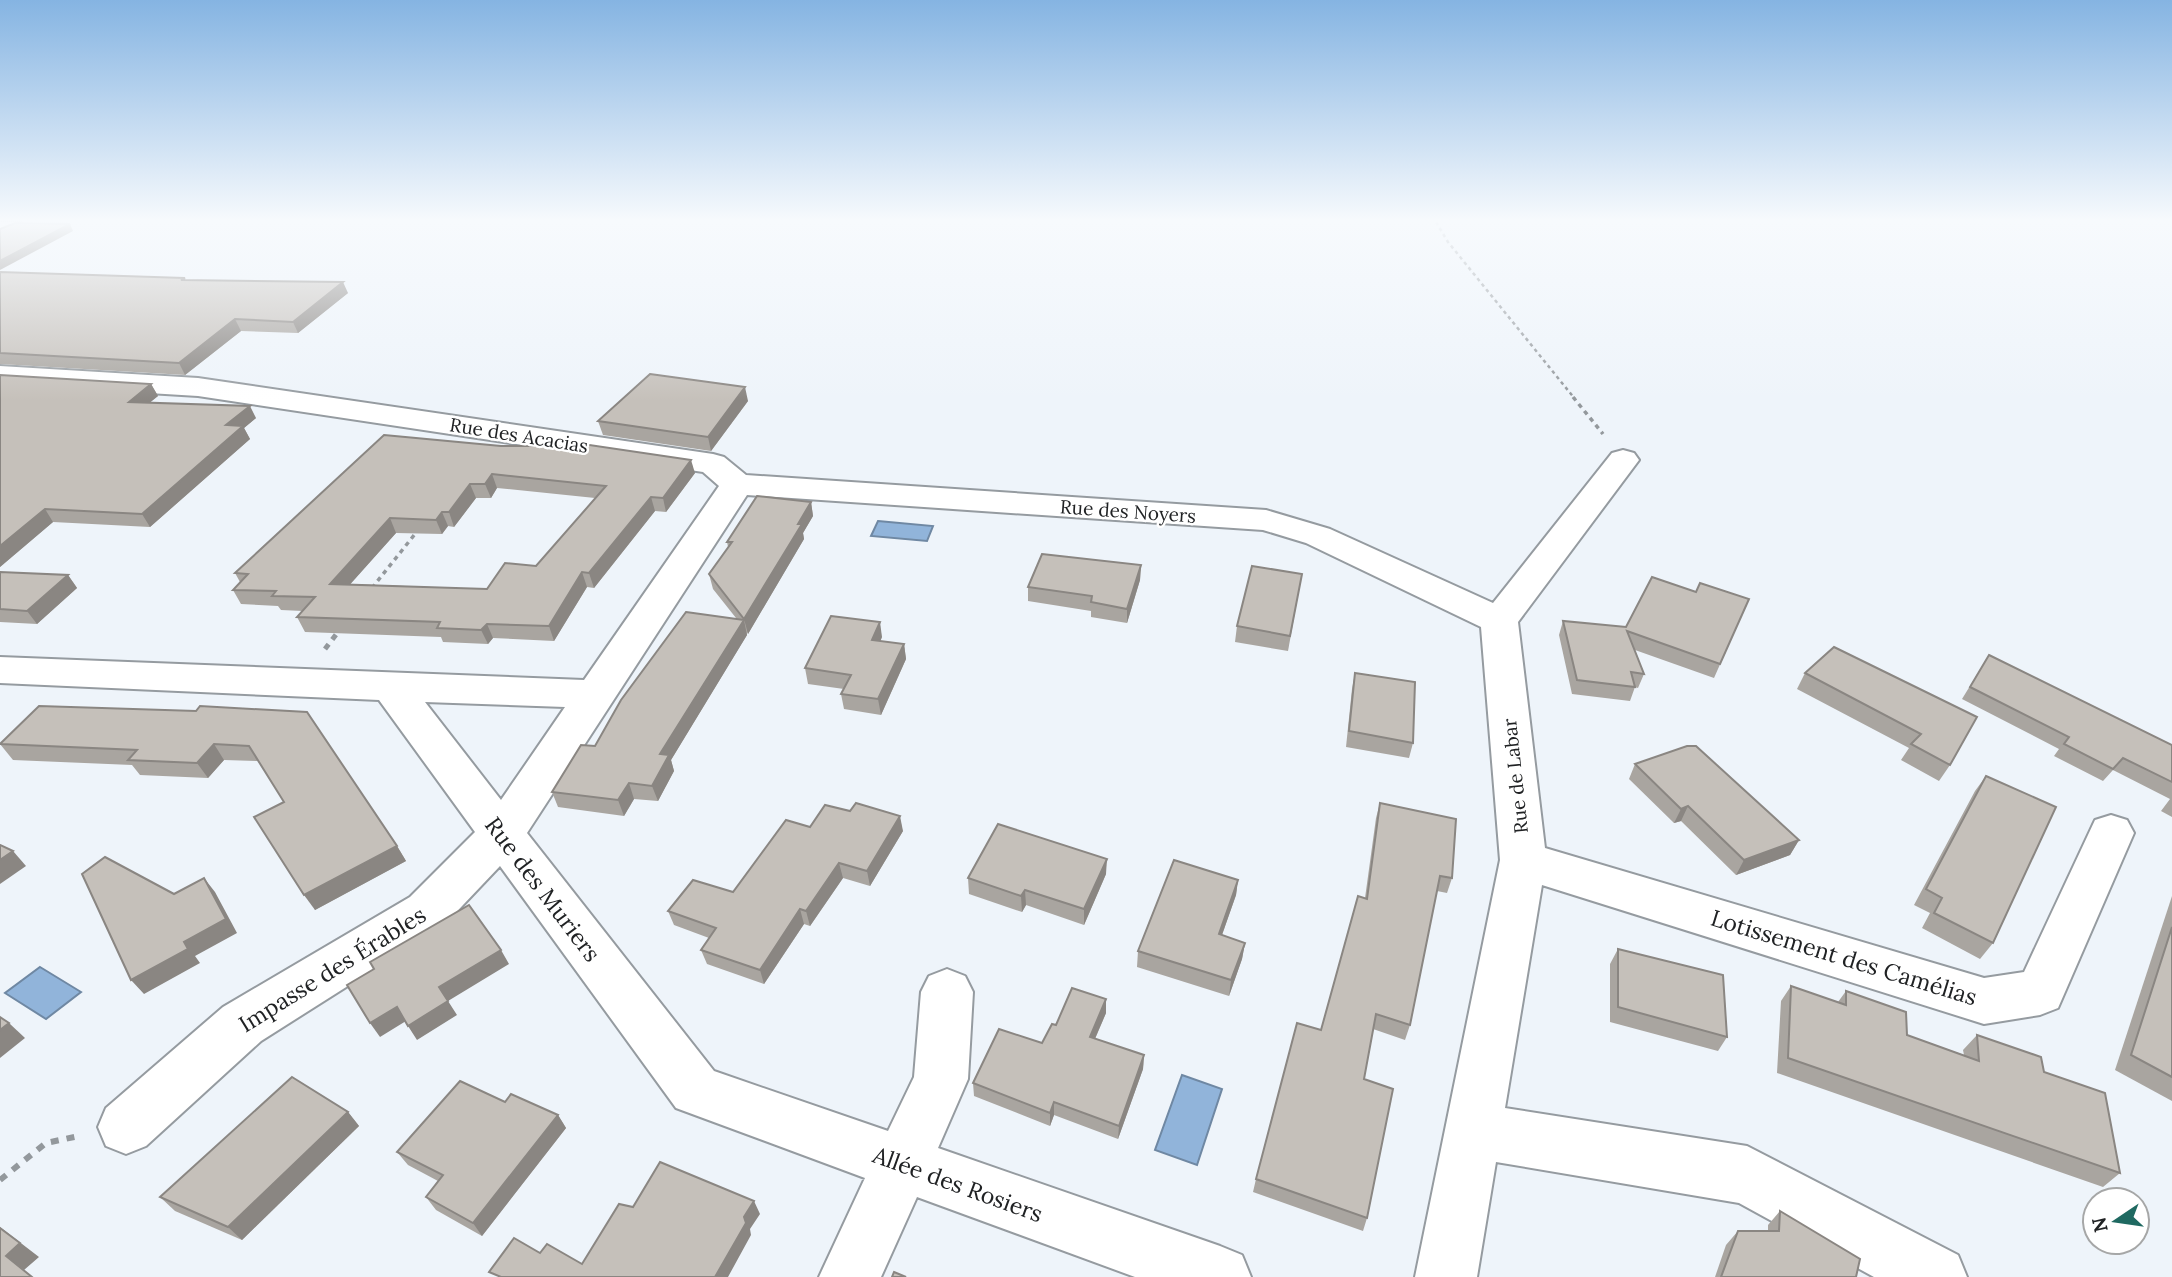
<svg xmlns="http://www.w3.org/2000/svg" width="2172" height="1277" viewBox="0 0 2172 1277" font-family="Lora,serif">
	<rect width="100%" height="100%" fill="#eef4fa"/>
	<g fill="#91b4da" stroke="#6f88a3" stroke-width="2">
		<path d="M878 521 933 526 927 541 871 536Z"/>
		<path d="M40 967 81 992 46 1019 5 993Z"/>
		<path d="M1182 1075 1222 1089 1197 1165 1155 1150Z"/>
	</g>
	<g fill="none" stroke-linecap="round" stroke-linejoin="round">
		<g stroke="#959ba0" stroke-width="4">
			<g id="minor">
				<path d="M0 222H20L17 227 0 234Z"/>
				<path d="M0 366 198 378 713 454 724 457 746 475 1266 510 1330 529 1493 603 1612 453 1623 450 1634 453 1639 460 1518 622 1545 848 1984 978 2024 972 2095 820 2111 815 2127 820 2134 833 2058 1008 2040 1015 1984 1024 1542 885 1505 1108 1747 1146 1958 1255 1967 1277H1874L1739 1203 1496 1162 1477 1277H1415L1500 860 1481 627 1306 543 1263 530 747 495 527 833 714 1071 888 1131 914 1077 921 992 929 976 947 969 965 976 973 992 968 1079 938 1148 1220 1246 1242 1255 1251 1277H1135L917 1197 881 1277H819L865 1178 676 1108 500 866 444 925 261 1041 146 1146 126 1154 106 1146 98 1127 106 1108 223 1007 410 897 475 832 379 700 0 683V657L584 680 719 486 703 472 198 396 0 384ZM425 702 565 707 501 800Z"/>
			</g>
		</g>
		<path stroke="#93989c" stroke-width="2.5" stroke-dasharray="3.5 3.5" stroke-linecap="butt" d="M1436 222 1448 242 1575 399"/>
		<g stroke="#93989c" stroke-width="3.5" stroke-dasharray="4.5 4.5" stroke-linecap="butt">
			<path d="M1573 397 1603 434"/>
			<path d="M372 588 419 529"/>
		</g>
		<path stroke="#93989c" stroke-width="5" stroke-dasharray="6 6" stroke-linecap="butt" d="M325 649 341 628"/>
		<path stroke="#93989c" stroke-width="6" stroke-dasharray="8 8" stroke-linecap="butt" d="M0 1180 46 1143 79 1136"/>
		<use href="#minor" fill="#fff" fill-rule="evenodd"/>
	</g>
	<g fill="#a9a5a0" fill-rule="evenodd">
		<path d="M0 272 186 280 348 293 298 333 241 331 185 375 0 364Z"/>
		<path d="M0 375 151 384 158 396 150 402 256 418 244 428 250 439 150 527 53 522 0 567Z"/>
		<path d="M748 401 711 451 603 435 598 421Z"/>
		<path d="M501 446 695 473 666 512 655 511 594 588 587 587 554 641 493 638 488 644 443 642 441 637 305 632 297 617 303 611 281 610 278 606 241 604 233 590 240 582 235 573ZM497 488 595 498 536 566 487 589 350 584 396 533 442 534 448 526 454 527 476 498H491Z"/>
		<path d="M811 502 813 516 803 533 804 539 748 634 747 632V635L671 760 674 771 658 801 634 799 624 816 558 807 552 792 595 746 736 618 713 589 709 574 728 547 727 542Z"/>
		<path d="M1141 565 1140 580 1127 623 1091 617V611L1028 601V587Z"/>
		<path d="M0 572 68 575 77 588 37 624 0 622Z"/>
		<path d="M1302 574 1288 651 1235 642 1237 626Z"/>
		<path d="M1696 592 1749 599 1714 678 1635 650 1644 674 1638 688 1635 687 1630 701 1572 694 1559 635 1563 621 1626 627Z"/>
		<path d="M882 637 880 641 904 644 906 659 881 715 844 709 841 694 844 689 808 684 805 668Z"/>
		<path d="M1989 655 2172 745V817L2161 811 2170 799 2113 770 2103 781 2054 756 2059 749 1962 699Z"/>
		<path d="M1355 673 1413 743 1409 758 1346 747 1352 689Z"/>
		<path d="M1805 673 1977 717 1950 765 1939 781 1901 760 1909 748 1797 689Z"/>
		<path d="M196 711 397 846 406 861 315 910 284 802 258 761 224 760 208 778 140 775 132 765 13 760 0 744Z"/>
		<path d="M1635 764 1799 840 1790 855 1736 875 1681 821 1674 823 1629 779Z"/>
		<path d="M1986 776 1993 943 1980 959 1922 928 1930 913 1914 905 1975 791Z"/>
		<path d="M1380 803 1452 878 1447 893 1437 891 1410 1025 1405 1040 1373 1029 1364 1079 1367 1218 1363 1231 1253 1192 1256 1179 1321 1030 1365 898 1376 818Z"/>
		<path d="M810 827 903 831 870 886 843 878 810 926 804 924 764 984 707 964 701 950 709 938 674 925 668 911 733 892Z"/>
		<path d="M1106 874 1084 925 1026 905 1022 912 969 894 968 878Z"/>
		<path d="M1238 880 1236 895 1222 935 1245 943 1242 959 1229 996 1137 967 1138 951Z"/>
		<path d="M2172 896V1101L2115 1070Z"/>
		<path d="M1618 949 1727 1037 1718 1051 1610 1022V964Z"/>
		<path d="M1791 986 1838 1002 1846 991 1907 1035 1964 1055 1963 1050 1977 1035 2044 1072 2120 1173 2103 1187 1777 1073 1781 1001Z"/>
		<path d="M1106 999V1013L1095 1039 1144 1055 1143 1069 1118 1139 1054 1115 1050 1126 974 1096 973 1083 1042 1043 1056 1025Z"/>
		<path d="M505 1102 558 1115 566 1128 482 1236 436 1210 426 1197 438 1181 408 1165 397 1152Z"/>
		<path d="M348 1112 359 1126 242 1240 175 1211 160 1197Z"/>
		<path d="M1780 1211 1856 1277H1715L1726 1245 1738 1231H1768V1225Z"/>
	</g>
	<g fill="#8a8682">
		<path d="M70 224 73 231 0 270V261Z"/>
		<path d="M343 282 348 293 298 333 293 322Z"/>
		<path d="M235 319 241 331 185 375 179 363Z"/>
		<path d="M151 384 158 396 136 414 129 402Z"/>
		<path d="M745 387 748 401 711 451 708 437Z"/>
		<path d="M250 406 256 418 244 428 250 439 150 527 142 514 226 425Z"/>
		<path d="M691 460 695 473 666 512 663 498Z"/>
		<path d="M492 474 497 488 491 498 485 484Z"/>
		<path d="M470 484 476 498 454 527 449 512Z"/>
		<path d="M651 497 655 511 594 588 589 573Z"/>
		<path d="M811 502 813 516 803 533 804 539 748 634 744 619Z"/>
		<path d="M45 509 53 522 0 567V546Z"/>
		<path d="M442 512 448 526 442 534 436 520Z"/>
		<path d="M390 518 396 533 338 598 330 584Z"/>
		<path d="M1141 565 1140 580 1127 623V609Z"/>
		<path d="M582 572 587 587 554 641 549 626Z"/>
		<path d="M68 575 77 588 37 624 27 611Z"/>
		<path d="M744 620 747 635 671 760 674 771 658 801 652 786 660 754Z"/>
		<path d="M880 622 882 637 874 656 872 640Z"/>
		<path d="M487 624 493 638 488 644 481 630Z"/>
		<path d="M904 644 906 659 881 715 878 699Z"/>
		<path d="M214 744 224 760 208 778 197 763Z"/>
		<path d="M629 783 634 799 624 816 618 800Z"/>
		<path d="M1688 806 1681 821 1674 823 1681 809Z"/>
		<path d="M900 816 903 831 870 886 867 871Z"/>
		<path d="M1799 840 1790 855 1736 875 1744 860Z"/>
		<path d="M397 846 406 861 315 910 304 895Z"/>
		<path d="M13 851 26 866 0 884V860Z"/>
		<path d="M1107 859 1106 874 1084 925V909Z"/>
		<path d="M839 863 843 878 810 926 806 911Z"/>
		<path d="M204 878 215 892 237 933 195 956 200 963 144 994 131 980 184 942Z"/>
		<path d="M1238 880 1236 895 1217 949 1219 934Z"/>
		<path d="M1025 890 1026 905 1022 912 1021 896Z"/>
		<path d="M800 909 804 924 764 984 760 970Z"/>
		<path d="M1245 943 1242 959 1229 996 1231 980Z"/>
		<path d="M501 950 509 964 448 1001 457 1015 417 1040 408 1026 439 987Z"/>
		<path d="M1106 999V1013L1090 1050V1037Z"/>
		<path d="M397 1007 406 1021 380 1037 370 1023Z"/>
		<path d="M9 1023 25 1038 0 1058V1030Z"/>
		<path d="M1144 1055 1143 1069 1118 1139 1119 1126Z"/>
		<path d="M1054 1102V1115L1050 1126V1113Z"/>
		<path d="M348 1112 359 1126 242 1240 228 1227Z"/>
		<path d="M558 1115 566 1128 482 1236 473 1223Z"/>
		<path d="M754 1201 760 1214 750 1229 751 1235 728 1277H715L744 1217Z"/>
		<path d="M0 1227 39 1257 24 1270 33 1277 6 1256Z"/>
	</g>
	<g fill="#c5c0ba" stroke="#8a8682" stroke-width="2" fill-rule="evenodd">
		<path d="M15 223 70 224 0 261V229Z"/>
		<path d="M0 272 185 278 181 280 343 282 293 322 235 319 179 363 0 353Z"/>
		<path d="M650 374 745 387 708 437 598 421Z"/>
		<path d="M0 375 151 384 129 402 250 406 226 425 243 426 142 514 45 509 0 546Z"/>
		<path d="M384 435 501 446H571L576 443 691 460 663 498 651 497 589 573 582 572 549 626 487 624 481 630 437 628 440 622 297 617 315 597 272 596 276 591 233 590 248 574 235 573ZM492 474 606 486 536 566 505 563 487 589 330 584 390 518 436 520 442 512H449L470 484H485Z"/>
		<path d="M757 496 811 502 798 524H802L744 619 709 574 732 542H727Z"/>
		<path d="M1042 554 1141 565 1127 609 1091 602 1092 596 1028 587Z"/>
		<path d="M1252 566 1302 574 1290 636 1237 626Z"/>
		<path d="M0 572 68 575 27 611 0 609Z"/>
		<path d="M1652 577 1696 592 1700 583 1749 599 1720 664 1627 631 1644 674 1631 672 1635 687 1577 680 1563 621 1626 627Z"/>
		<path d="M686 612 744 620 660 754 669 755 652 786 629 783 618 800 552 792 581 745 595 746 621 700Z"/>
		<path d="M831 616 880 622 872 640 904 644 878 699 841 694 851 675 805 668Z"/>
		<path d="M1834 647 1977 717 1950 765 1911 744 1921 734 1805 673Z"/>
		<path d="M1989 655 2172 745V782L2123 758 2113 769 2064 744 2069 737 1970 687Z"/>
		<path d="M1355 673 1415 682 1413 743 1349 731Z"/>
		<path d="M39 706 196 711 200 706 307 712 397 846 304 895 254 817 284 802 249 746 214 744 197 763 128 760 137 750 0 744Z"/>
		<path d="M1687 746H1696L1799 840 1744 860 1688 806 1681 809 1635 764Z"/>
		<path d="M1986 776 2056 807 1993 943 1934 913 1942 898 1926 889Z"/>
		<path d="M856 803 900 816 867 871 839 863 806 911 800 909 760 970 701 950 716 928 668 911 693 880 733 892 786 820 810 827 825 805 850 811Z"/>
		<path d="M1380 803 1456 819 1452 878 1440 876 1410 1025 1376 1014 1364 1079 1393 1089 1367 1218 1256 1179 1297 1023 1321 1030 1358 896 1367 899Z"/>
		<path d="M998 824 1107 859 1084 909 1025 890 1021 896 968 878Z"/>
		<path d="M0 845 13 851 0 860Z"/>
		<path d="M105 857 174 894 204 878 226 919 184 942 188 949 131 980 82 874Z"/>
		<path d="M1174 860 1238 880 1219 934 1245 943 1231 980 1138 951Z"/>
		<path d="M469 905 501 950 439 987 448 1001 408 1026 397 1007 370 1023 347 985 374 969 370 962Z"/>
		<path d="M2172 927V1077L2131 1055Z"/>
		<path d="M1618 949 1723 975 1727 1037 1618 1007Z"/>
		<path d="M1791 986 1846 1005V991L1906 1012 1907 1035 1979 1061 1977 1035 2041 1057 2044 1072 2105 1093 2120 1173 1788 1058Z"/>
		<path d="M1072 988 1106 999 1090 1037 1144 1055 1119 1126 1054 1102 1050 1113 973 1083 999 1029 1042 1043 1052 1024 1056 1025Z"/>
		<path d="M0 1017 9 1023 0 1030Z"/>
		<path d="M292 1077 348 1112 228 1227 160 1197Z"/>
		<path d="M460 1081 505 1102 511 1094 558 1115 473 1223 426 1197 443 1175 397 1152Z"/>
		<path d="M660 1162 754 1201 744 1217 746 1223 715 1277H501L489 1272 514 1238 540 1253 547 1244 582 1264 619 1204 633 1207Z"/>
		<path d="M1780 1211 1860 1259 1856 1277H1721L1738 1231H1779Z"/>
		<path d="M0 1228 20 1243 6 1256 32 1277H0Z"/>
		<path d="M894 1272 906 1277H892Z"/>
	</g>
	<linearGradient id="sky" x2="0" y2="1"><stop stop-color="#85b4e2"/><stop offset="0.55" stop-color="#f7fafd"/><stop offset="1" stop-color="#f7fafd" stop-opacity="0"/></linearGradient>
	<rect width="2172" height="401" fill="url(#sky)"/>
	<g text-anchor="middle" dominant-baseline="central" stroke-width="5" stroke-linejoin="round" paint-order="stroke">
		<g font-size="19" fill="#202224" stroke="#fff">
			<text transform="translate(519 435) rotate(9)">Rue des Acacias</text>
			<text transform="translate(1128 511) rotate(4)">Rue des Noyers</text>
			<text transform="translate(1515 776) rotate(-96)">Rue de Labar</text>
		</g>
		<g font-size="23" fill="#202224" stroke="#fff">
			<text transform="translate(543 889) rotate(53)">Rue des Muriers</text>
			<text transform="translate(1844 957) rotate(17)">Lotissement des Camélias</text>
			<text transform="translate(332 969) rotate(-32)">Impasse des Érables</text>
			<text transform="translate(958 1184) rotate(20)">Allée des Rosiers</text>
		</g>
	</g>
	<g transform="translate(2116 1221) rotate(257)"><circle r="33" fill="#ffffff" stroke="#a6a7a7" stroke-width="2"/>
	<path d="M0-5L12 26L0 18L-12 26Z" fill="#1f6961"/>
	<text y="-10" font-size="19" font-weight="bold" text-anchor="middle" fill="#202224">N</text>
	</g>
</svg>
